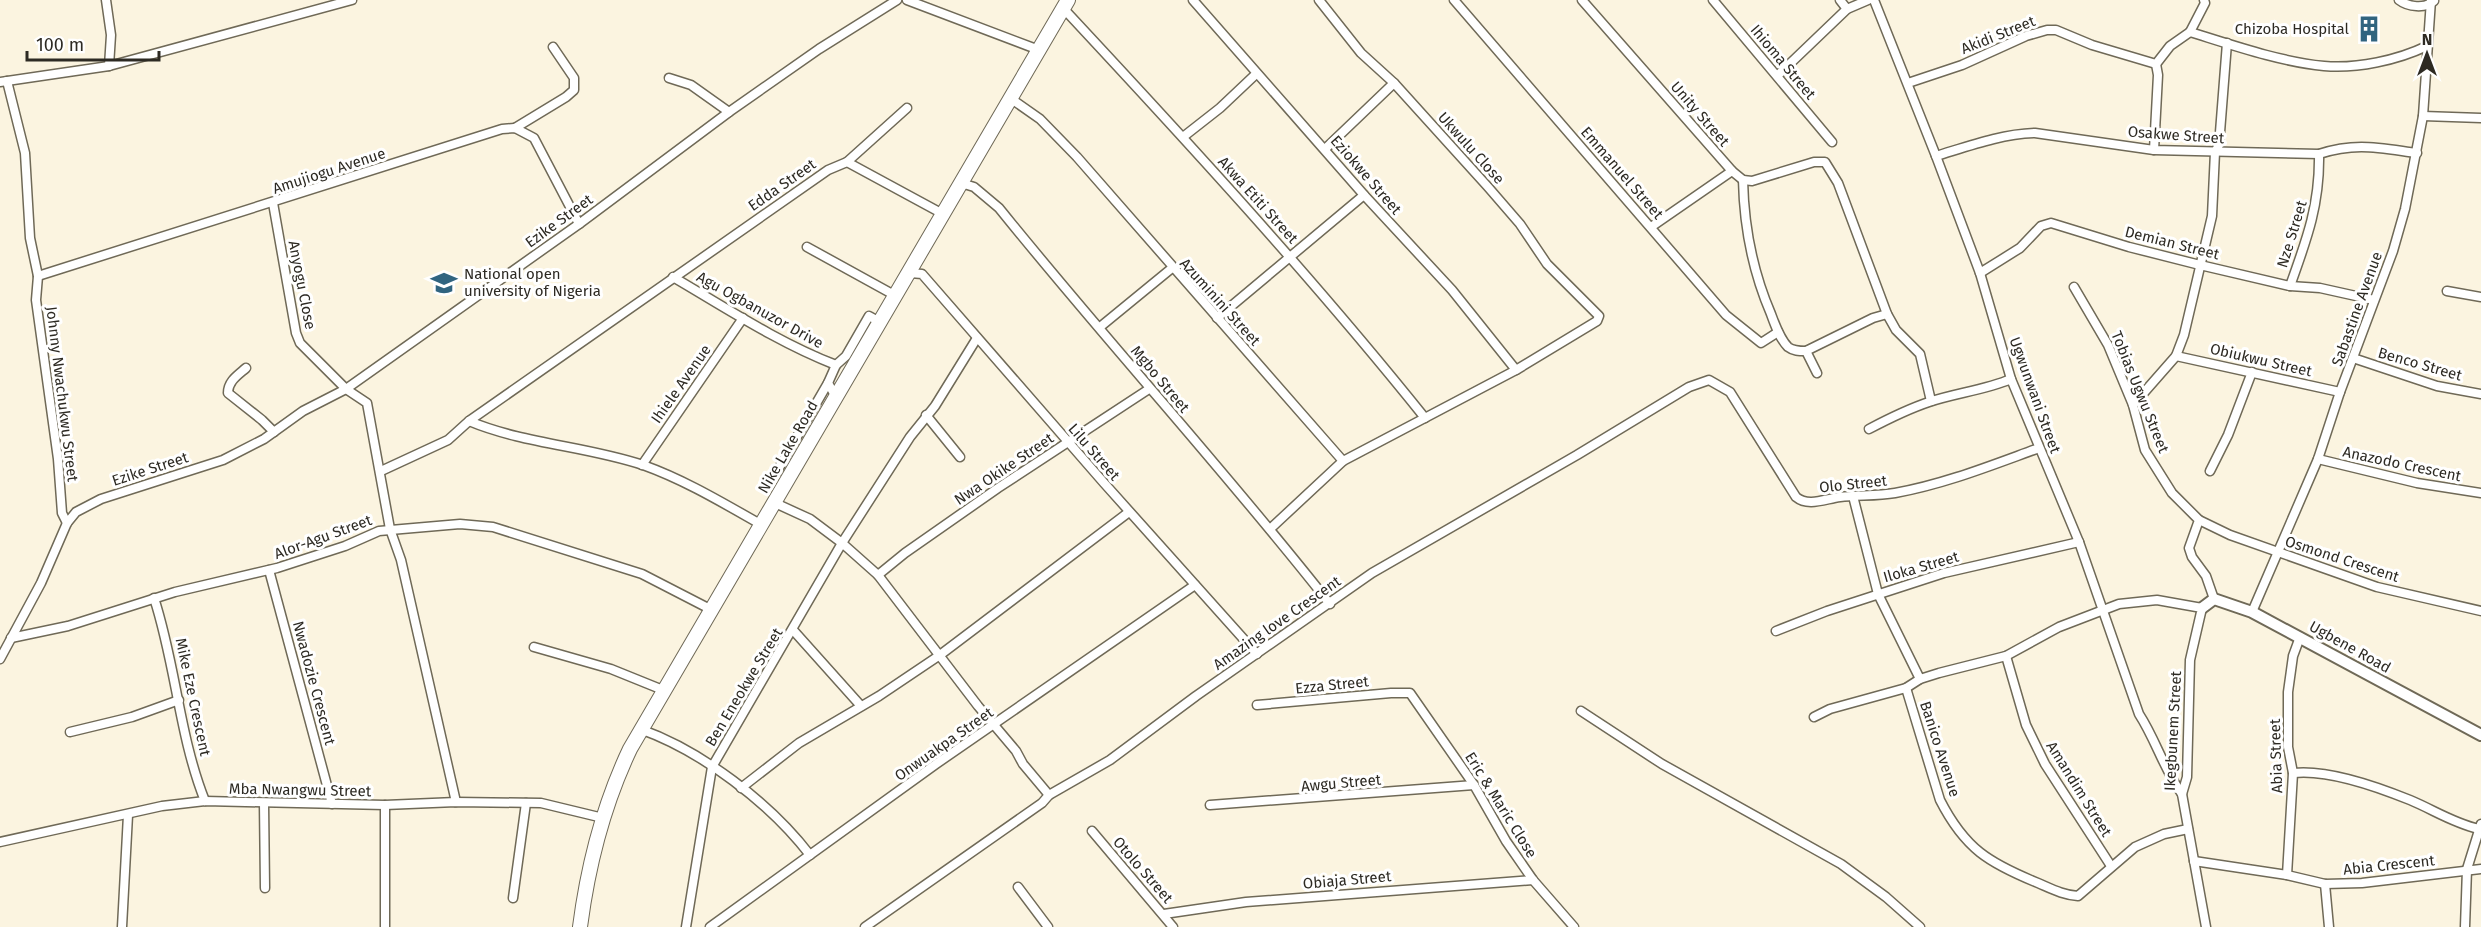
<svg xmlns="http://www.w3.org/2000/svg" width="2481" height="927" viewBox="0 0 2481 927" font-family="'Fira Sans',sans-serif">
	<rect width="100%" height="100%" fill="#fbf4e0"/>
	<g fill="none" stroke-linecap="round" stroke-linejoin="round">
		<g stroke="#6f6957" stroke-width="11">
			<g id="minor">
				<path d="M106 0 111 35 109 66"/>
				<path d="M907 0 1039 50"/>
				<path d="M1193 0 1364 195 1452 290 1516 370"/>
				<path d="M1454 0 1726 315 1761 343 1778 332"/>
				<path d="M1582 0 1732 171 1743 180 1752 181 1814 162H1825L1838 183 1887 314 1896 330 1920 354 1931 401"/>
				<path d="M1713 0 1832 142"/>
				<path d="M1840 0 1847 9"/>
				<path d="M1874 0 1936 156 1980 273 2011 379 2079 542 2139 714C2156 740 2164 770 2182 794"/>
				<path d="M2204 0 2205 3 2190 32C2232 45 2281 62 2324 66 2357 69 2398 60 2427 46"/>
				<path d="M2399 0C2408 7 2425 9 2434 1"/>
				<path d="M1063 8C1187 141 1311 276 1425 418"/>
				<path d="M1778 75 1847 9 1868 0"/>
				<path d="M669 78 691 85 729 112"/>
				<path d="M7 81 25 153 30 238 38 276 36 300 58 459 62 513 67 523"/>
				<path d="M0 82 109 66 352 0"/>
				<path d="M1908 83 1962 65 2026 36 2047 30H2056L2092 45 2156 64 2170 46 2190 32"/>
				<path d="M1010 98 1040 119 1077 157 1343 461 1516 370 1597 321 1599 316 1547 264 1520 224 1488 187 1394 83 1361 53 1319 0"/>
				<path d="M2423 116 2481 118"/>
				<path d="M515 128 566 97 574 90V78L553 47"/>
				<path d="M1183 137 1220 108 1256 74"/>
				<path d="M1325 149 1394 83"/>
				<path d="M2154 150 2158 75 2156 64"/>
				<path d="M1936 156C1969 146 2001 134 2035 133L2154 150 2319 154C2356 142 2379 148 2417 153"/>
				<path d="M847 162 907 108"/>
				<path d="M1743 180C1744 227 1752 270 1771 314 1775 325 1780 339 1788 347 1793 351 1799 351 1806 351L1873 318 1887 314"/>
				<path d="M961 183 974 187 999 208C1107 342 1224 469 1330 604"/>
				<path d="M273 203 296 333 300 343 346 389 367 403 390 529 401 560 456 802"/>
				<path d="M1651 227 1732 171"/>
				<path d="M807 247 896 296"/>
				<path d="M910 273 922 274 1104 483 1257 654"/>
				<path d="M1980 273 2020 248 2041 226 2051 223 2129 247 2200 265 2290 286 2320 288 2374 300"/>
				<path d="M38 276 502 129 515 128 534 138 579 224"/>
				<path d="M673 277C726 308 779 343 836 365L846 356 869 316 880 322"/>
				<path d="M2290 286C2307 239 2320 204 2319 154"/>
				<path d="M2074 287 2108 345 2133 405 2145 450 2172 493 2199 520 2189 548 2192 557 2206 576 2214 599"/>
				<path d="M2447 291 2481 297"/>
				<path d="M1217 318 1364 195"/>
				<path d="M1100 327 1172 268"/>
				<path d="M1806 351 1817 373"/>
				<path d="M2176 356 2340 392"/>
				<path d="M2353 358 2437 386 2481 394"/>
				<path d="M836 365 828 383 836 397"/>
				<path d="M246 368C238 375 228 381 228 393L262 420 274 432"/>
				<path d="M2133 405 2176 356 2184 335 2212 216 2215 152 2219 145 2227 43"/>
				<path d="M926 415 960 457"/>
				<path d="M469 421C524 444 586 446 643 465 685 480 723 503 762 525"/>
				<path d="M1869 429C1888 419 1908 409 1929 402 1956 393 1985 390 2011 379"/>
				<path d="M2318 459 2417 483 2481 493"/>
				<path d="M642 465 743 318"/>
				<path d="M381 471 448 440 469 421 828 170 847 162 943 214"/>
				<path d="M2210 471 2228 435 2252 372"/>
				<path d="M776 473 828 383"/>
				<path d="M1853 496 1878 594 1920 679"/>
				<path d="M775 503 810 519 842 543 878 575 978 706 1016 751 1023 764 1049 795"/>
				<path d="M2199 520 2230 535 2377 587 2481 611"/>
				<path d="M1270 529 1343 461"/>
				<path d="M269 570 332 804"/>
				<path d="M878 575 905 553 998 488 1149 389"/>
				<path d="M154 598C176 665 179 736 205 801"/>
				<path d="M2252 612 2318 459 2340 392 2393 251 2405 209 2423 116 2431 0"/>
				<path d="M793 630 861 706"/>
				<path d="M1776 631 1827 611 1944 573 2079 542"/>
				<path d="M11 638 68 626 175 592 277 568 345 546 379 531 460 524 493 527 642 574 710 609"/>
				<path d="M534 647 611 669 663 690"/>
				<path d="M2006 656 2026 725 2045 764 2111 866"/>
				<path d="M0 659 41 583 67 523 76 512 101 499 223 460 264 439 303 411 346 389 579 224 729 112 819 49 897 0"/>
				<path d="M1906 688 1940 800C1965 849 1989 863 2038 883 2052 889 2063 895 2078 896L2135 847 2164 834 2188 829"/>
				<path d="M1257 705 1391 693H1410L1474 785 1506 841 1533 880 1574 927"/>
				<path d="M1581 711 1662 764 1841 864 1886 897 1920 927"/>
				<path d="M1814 717 1830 709 1906 688 1920 679 1939 673 2006 656 2059 627 2119 604 2157 600 2202 608 2190 660 2187 777 2182 794 2206 927"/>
				<path d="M640 729C702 751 770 803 810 855"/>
				<path d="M70 732 132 717 179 700"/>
				<path d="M2293 773C2327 769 2378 787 2410 800 2434 810 2453 823 2479 829"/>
				<path d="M741 788 799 743 879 696 940 655 1129 512"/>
				<path d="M264 803 265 888"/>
				<path d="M1210 805 1474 785"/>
				<path d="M1092 831 1173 927"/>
				<path d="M0 842 162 806 205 801 385 805 456 802 541 803 603 818"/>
				<path d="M2194 861 2287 875 2325 884 2362 883 2481 869"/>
				<path d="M2287 875 2293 773 2288 747V692L2293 656 2300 637"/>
				<path d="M2325 884 2329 927"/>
				<path d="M1018 887 1048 927"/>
				<path d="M513 898 526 803"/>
				<path d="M1164 914 1246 902 1533 880"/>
				<path d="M122 927 128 815"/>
				<path d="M385 927V805"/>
				<path d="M686 927 712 767 842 543 910 437 935 406 977 338"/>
				<path d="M710 927 936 764 1195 585"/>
				<path d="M865 927 1042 803 1049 795 1110 760 1196 696 1372 573 1577 455 1689 387 1709 380 1730 392 1796 497C1808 507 1825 499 1840 497 1858 495 1877 496 1895 493 1945 484 1992 465 2039 448"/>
				<path d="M2465 927 2467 869 2481 824"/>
			</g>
		</g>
		<g stroke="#6f6957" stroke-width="14">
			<path id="tertiary" d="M2202 608 2214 599 2252 612 2481 735"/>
		</g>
		<g stroke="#6f6957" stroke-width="16">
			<path id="primary" d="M580 927C588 865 603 806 630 749L1068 0"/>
		</g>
		<use href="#minor" stroke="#fff" stroke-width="8"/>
		<use href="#tertiary" stroke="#fff" stroke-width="10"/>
		<use href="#primary" stroke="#fff" stroke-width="14"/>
	</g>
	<defs>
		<g id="building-bare" transform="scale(2.07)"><path d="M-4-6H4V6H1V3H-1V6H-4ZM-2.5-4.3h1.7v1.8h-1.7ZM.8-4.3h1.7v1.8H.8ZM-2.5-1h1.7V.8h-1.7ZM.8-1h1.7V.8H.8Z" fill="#306480" stroke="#fff" stroke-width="2.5" paint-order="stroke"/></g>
		<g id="school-bare" transform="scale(2.07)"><path d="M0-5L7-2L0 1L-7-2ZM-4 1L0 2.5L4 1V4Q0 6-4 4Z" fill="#306480" stroke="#fff" stroke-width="2.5" paint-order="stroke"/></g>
	</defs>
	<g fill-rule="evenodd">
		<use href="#building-bare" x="2369" y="29"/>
		<use href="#school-bare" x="444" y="283"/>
	</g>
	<g text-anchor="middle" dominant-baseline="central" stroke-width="6" stroke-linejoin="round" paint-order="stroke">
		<g font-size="15" fill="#2d2a23" stroke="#fff" text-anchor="end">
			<text x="2349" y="29">Chizoba Hospital</text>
			<text x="464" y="274" text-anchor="start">National open<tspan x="464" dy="17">university of Nigeria</tspan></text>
		</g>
		<g font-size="15" fill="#2d2a23" stroke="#fff">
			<text transform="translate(1998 35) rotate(-22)">Akidi Street</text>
			<text transform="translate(1783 62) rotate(50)">Ihioma Street</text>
			<text transform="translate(1700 114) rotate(49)">Unity Street</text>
			<text transform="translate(2176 135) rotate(4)">Osakwe Street</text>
			<text transform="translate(1471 148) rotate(48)">Ukwulu Close</text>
			<text transform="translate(329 171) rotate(-18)">Amujiogu Avenue</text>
			<text transform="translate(1622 173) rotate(49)">Emmanuel Street</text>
			<text transform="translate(1366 175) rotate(49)">Eziokwe Street</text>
			<text transform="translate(782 185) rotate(-35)">Edda Street</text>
			<text transform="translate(1258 200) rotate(48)">Akwa Etiti Street</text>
			<text transform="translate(559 221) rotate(-36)">Ezike Street</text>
			<text transform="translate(2292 234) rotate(-73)">Nze Street</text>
			<text transform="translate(2172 243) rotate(14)">Demian Street</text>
			<text transform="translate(302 285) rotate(79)">Anyogu Close</text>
			<text transform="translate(1220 302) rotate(48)">Azuminini Street</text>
			<text transform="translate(2357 309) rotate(-70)">Sabastine Avenue</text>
			<text transform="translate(760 310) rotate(29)">Agu Ogbanuzor Drive</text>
			<text transform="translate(2261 360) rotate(13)">Obiukwu Street</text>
			<text transform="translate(2420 364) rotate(16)">Benco Street</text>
			<text transform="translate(1160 379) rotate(50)">Mgbo Street</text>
			<text transform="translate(681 384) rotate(-55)">Ihiele Avenue</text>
			<text transform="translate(2140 392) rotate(68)">Tobias Ugwu Street</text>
			<text transform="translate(62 394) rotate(83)">Johnny Nwachukwu Street</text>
			<text transform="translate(2035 395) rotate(70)">Ugwunwani Street</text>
			<text transform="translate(788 447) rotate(-60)">Nike Lake Road</text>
			<text transform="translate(1094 452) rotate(49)">Lilu Street</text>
			<text transform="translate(2402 464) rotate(12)">Anazodo Crescent</text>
			<text transform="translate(150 469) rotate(-18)">Ezike Street</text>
			<text transform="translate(1004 469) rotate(-34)">Nwa Okike Street</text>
			<text transform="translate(1853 484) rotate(-6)">Olo Street</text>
			<text transform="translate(323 537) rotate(-20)">Alor-Agu Street</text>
			<text transform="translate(2342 559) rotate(18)">Osmond Crescent</text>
			<text transform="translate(1921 567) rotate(-16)">Iloka Street</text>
			<text transform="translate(1277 623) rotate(-35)">Amazing love Crescent</text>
			<text transform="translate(2350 647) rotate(29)">Ugbene Road</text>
			<text transform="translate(314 683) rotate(75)">Nwadozie Crescent</text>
			<text transform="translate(1332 685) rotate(-6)">Ezza Street</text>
			<text transform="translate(744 687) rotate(-59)">Ben Eneokwe Street</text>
			<text transform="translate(193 697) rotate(78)">Mike Eze Crescent</text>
			<text transform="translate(2173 731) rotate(-87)">Ikegbunem Street</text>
			<text transform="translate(944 744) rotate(-35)">Onwuakpa Street</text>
			<text transform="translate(1940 749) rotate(72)">Banico Avenue</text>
			<text transform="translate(2276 756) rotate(-92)">Abia Street</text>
			<text transform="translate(1341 783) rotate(-5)">Awgu Street</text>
			<text transform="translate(2079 789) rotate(58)">Amandim Street</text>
			<text transform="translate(300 790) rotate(1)">Mba Nwangwu Street</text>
			<text transform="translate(1501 805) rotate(58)">Eric &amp; Maric Close</text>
			<text transform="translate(2389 865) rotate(-6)">Abia Crescent</text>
			<text transform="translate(1143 870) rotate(49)">Otolo Street</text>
			<text transform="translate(1347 880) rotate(-5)">Obiaja Street</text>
		</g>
	</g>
	<g transform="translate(2427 54)" stroke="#ffffff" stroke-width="4.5" paint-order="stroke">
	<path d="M0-4.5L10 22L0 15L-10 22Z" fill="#2d2a23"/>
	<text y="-9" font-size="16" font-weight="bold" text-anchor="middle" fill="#2d2a23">N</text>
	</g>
	<path d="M27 51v9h132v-9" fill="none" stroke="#2d2a23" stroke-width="3"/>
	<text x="36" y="51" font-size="18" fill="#2d2a23" stroke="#ffffff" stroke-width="4.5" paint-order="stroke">100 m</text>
</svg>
